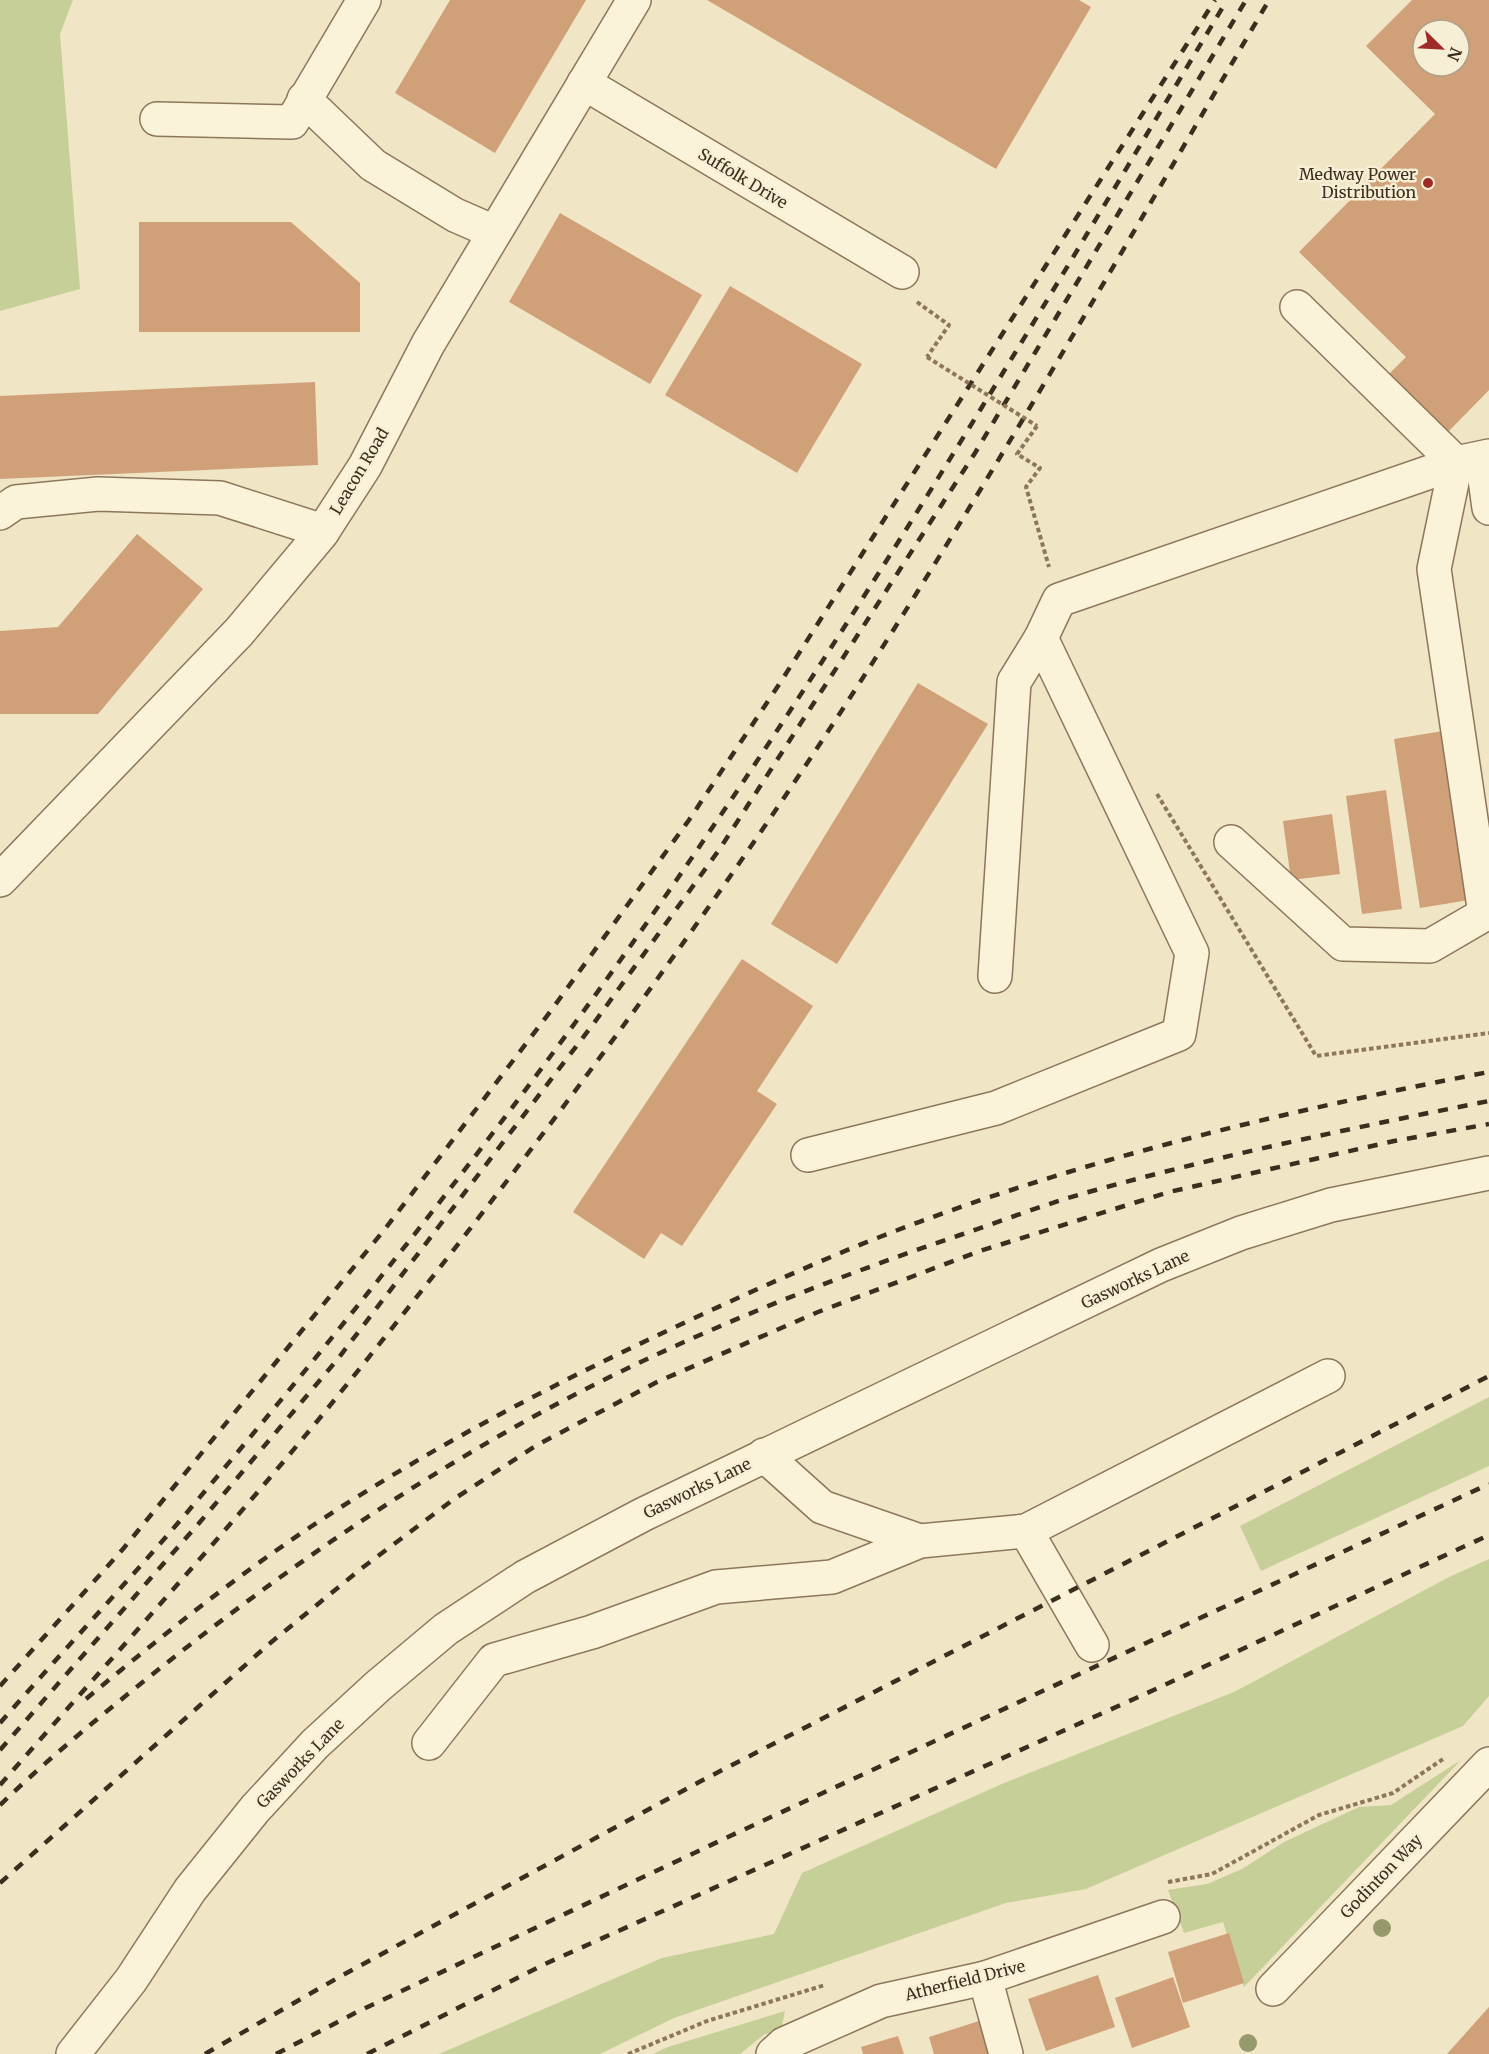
<svg xmlns="http://www.w3.org/2000/svg" width="1489" height="2054" viewBox="0 0 1489 2054" font-family="Merriweather,serif">
	<rect width="100%" height="100%" fill="#f0e5c5"/>
	<g fill="#c7cf98">
		<path d="M0 0H73L60 34 80 289 0 311Z"/>
		<path d="M1489 1397V1466L1261 1571 1240 1526Z"/>
		<path d="M1489 1559V1696L1463 1726 1086 1889 1006 1903 674 2018 600 2054H439L662 1958 774 1934 802 1873 1004 1783 1234 1692 1449 1577Z"/>
		<path d="M1461 1760 1244 1987 1223 1922 1184 1933 1168 1890 1207 1884 1242 1869 1284 1842 1359 1807 1391 1805Z"/>
		<path d="M785 2011 781 2031 765 2034 740 2054H653L668 2047Z"/>
	</g>
	<g fill="#d0a079" fill-rule="evenodd">
		<path d="M450 0H586L495 153 395 93Z"/>
		<path d="M707 0H1079L1091 7 996 169Z"/>
		<path d="M1412 0H1489V390L1447 433 1388 375 1406 357 1299 252 1435 114 1366 46ZM1423 30H1459V66H1423Z"/>
		<path d="M560 213 702 295 650 384 509 302Z"/>
		<path d="M139 222H291L360 283V332H139Z"/>
		<path d="M730 286 862 364 797 473 665 395Z"/>
		<path d="M315 382 318 465 0 479V396Z"/>
		<path d="M137 534 203 589 98 714H0V631L58 627Z"/>
		<path d="M918 683 988 724 837 964 771 924Z"/>
		<path d="M1443 731 1469 900 1420 908 1394 739Z"/>
		<path d="M1386 790 1402 909 1362 914 1346 796Z"/>
		<path d="M1332 814 1340 874 1291 880 1283 821Z"/>
		<path d="M742 959 813 1006 757 1091 777 1104 682 1246 661 1233 644 1259 573 1212Z"/>
		<path d="M1229 1933 1244 1983 1183 2003 1168 1952Z"/>
		<path d="M1098 1975 1115 2027 1046 2051 1028 1999Z"/>
		<path d="M1173 1977 1190 2027 1132 2048 1115 1998Z"/>
		<path d="M1489 2007V2054H1447Z"/>
		<path d="M979 2021 990 2054H934L929 2037Z"/>
		<path d="M898 2036 904 2054H863L861 2047Z"/>
	</g>
	<g fill="none" stroke-linecap="round" stroke-linejoin="round">
		<g stroke="#8d775a" stroke-width="36">
			<g id="minor">
				<path d="M584 83 902 272"/>
				<path d="M304 99 373 165 455 215 494 232"/>
				<path d="M157 119 292 122 364 0"/>
				<path d="M1297 307 1456 463"/>
				<path d="M1482 458 1489 508"/>
				<path d="M0 513 16 502 98 494 220 498 323 531"/>
				<path d="M1231 842 1343 944 1430 946 1485 914 1434 569 1456 463"/>
				<path d="M0 880 239 632 321 534 365 466 428 344 634 0"/>
				<path d="M995 976 1014 682 1041 638 1059 600 1456 463 1489 456"/>
				<path d="M808 1155 996 1108 1179 1034 1192 953 1041 638"/>
				<path d="M764 1455 822 1507 920 1541"/>
				<path d="M1026 1531 1092 1645"/>
				<path d="M429 1743 494 1660 592 1632 716 1587 832 1577 920 1541 1026 1531 1328 1376"/>
				<path d="M985 1978 1006 2054"/>
				<path d="M1273 1989 1489 1764"/>
				<path d="M73 2054 131 1980 190 1890 255 1809 315 1744 378 1686 446 1629 525 1577 644 1514 1161 1265 1241 1233 1331 1205 1489 1173"/>
				<path d="M773 2054 784 2044 881 2001 985 1978 1163 1917"/>
			</g>
		</g>
		<g stroke="#8d775a" stroke-width="4" stroke-dasharray="4.5 3" stroke-linecap="butt">
			<path d="M917 302 949 325 927 357"/>
			<path d="M1037 426 1017 454 1040 468 1026 487 1049 567"/>
			<path d="M1157 794 1316 1056 1489 1033"/>
			<path d="M1168 1882 1212 1874 1319 1815 1393 1793 1443 1759"/>
			<path d="M628 2054 707 2021 825 1985"/>
		</g>
		<use href="#minor" stroke="#faf2d9" stroke-width="33"/>
		<g stroke="#3c2e1f" stroke-width="4.5" stroke-dasharray="10 10" stroke-linecap="butt">
			<path d="M0 1686 123 1549 385 1229 550 1012 689 820 780 683 1215 0"/>
			<path d="M86 1699C158 1639 231 1580 309 1528 411 1460 519 1402 629 1349 704 1313 780 1278 857 1246 1060 1164 1275 1113 1489 1072"/>
			<path d="M0 1723C61 1653 124 1586 184 1516 349 1321 509 1120 655 911 860 617 1043 308 1227 0"/>
			<path d="M0 1750 200 1522 337 1360 594 1023 719 850 975 453 1246 0"/>
			<path d="M0 1785C107 1663 216 1544 319 1419 465 1239 606 1055 738 865 931 587 1098 292 1269 0"/>
			<path d="M0 1805C54 1753 114 1705 173 1658 276 1577 385 1501 499 1436 645 1352 801 1289 960 1235 1005 1220 1050 1202 1096 1190 1226 1154 1357 1127 1489 1101"/>
			<path d="M0 1883 269 1644 362 1568 454 1499 537 1445 657 1382 818 1312 980 1251 1169 1192 1394 1141 1489 1124"/>
			<path d="M205 2054 341 1976 701 1781 1489 1376"/>
			<path d="M276 2054 357 2012 728 1837 1489 1484"/>
			<path d="M367 2054 545 1964 1145 1694 1489 1535"/>
		</g>
		<path stroke="#8d775a" stroke-width="4" stroke-dasharray="4.5 3" stroke-linecap="butt" d="M927 357 1037 426"/>
	</g>
	<g fill="#95996c">
		<circle cx="1382" cy="1928" r="9"/>
		<circle cx="1248" cy="2043" r="9"/>
	</g>
	<circle fill="#9f2a27" stroke="#f7efd5" stroke-width="2" cx="1428" cy="183" r="6"/>
	<g text-anchor="middle" dominant-baseline="central" stroke-width="5" stroke-linejoin="round" paint-order="stroke">
		<g font-size="16" fill="#3c2e1f" stroke="#f7efd5" text-anchor="end">
			<text x="1416" y="174">Medway Power<tspan x="1416" dy="18">Distribution</tspan></text>
		</g>
		<g font-size="16" fill="#3c2e1f" stroke="#f7efd5">
			<text transform="translate(743 178) rotate(31)">Suffolk Drive</text>
			<text transform="translate(359 471) rotate(-59)">Leacon Road</text>
			<text transform="translate(1135 1279) rotate(-25)">Gasworks Lane</text>
			<text transform="translate(697 1488) rotate(-26)">Gasworks Lane</text>
			<text transform="translate(300 1763) rotate(-46)">Gasworks Lane</text>
			<text transform="translate(1381 1876) rotate(-46)">Godinton Way</text>
			<text transform="translate(965 1980) rotate(-14)">Atherfield Drive</text>
		</g>
	</g>
	<g transform="translate(1441 48) rotate(114)"><circle r="28" fill="#f7efd5" stroke="#aca28c" stroke-width="1.5"/>
	<path d="M0-4.5L10 22L0 15L-10 22Z" fill="#9f2a27"/>
	<text y="-9" font-size="16" font-weight="bold" text-anchor="middle" fill="#3c2e1f">N</text>
	</g>
</svg>
